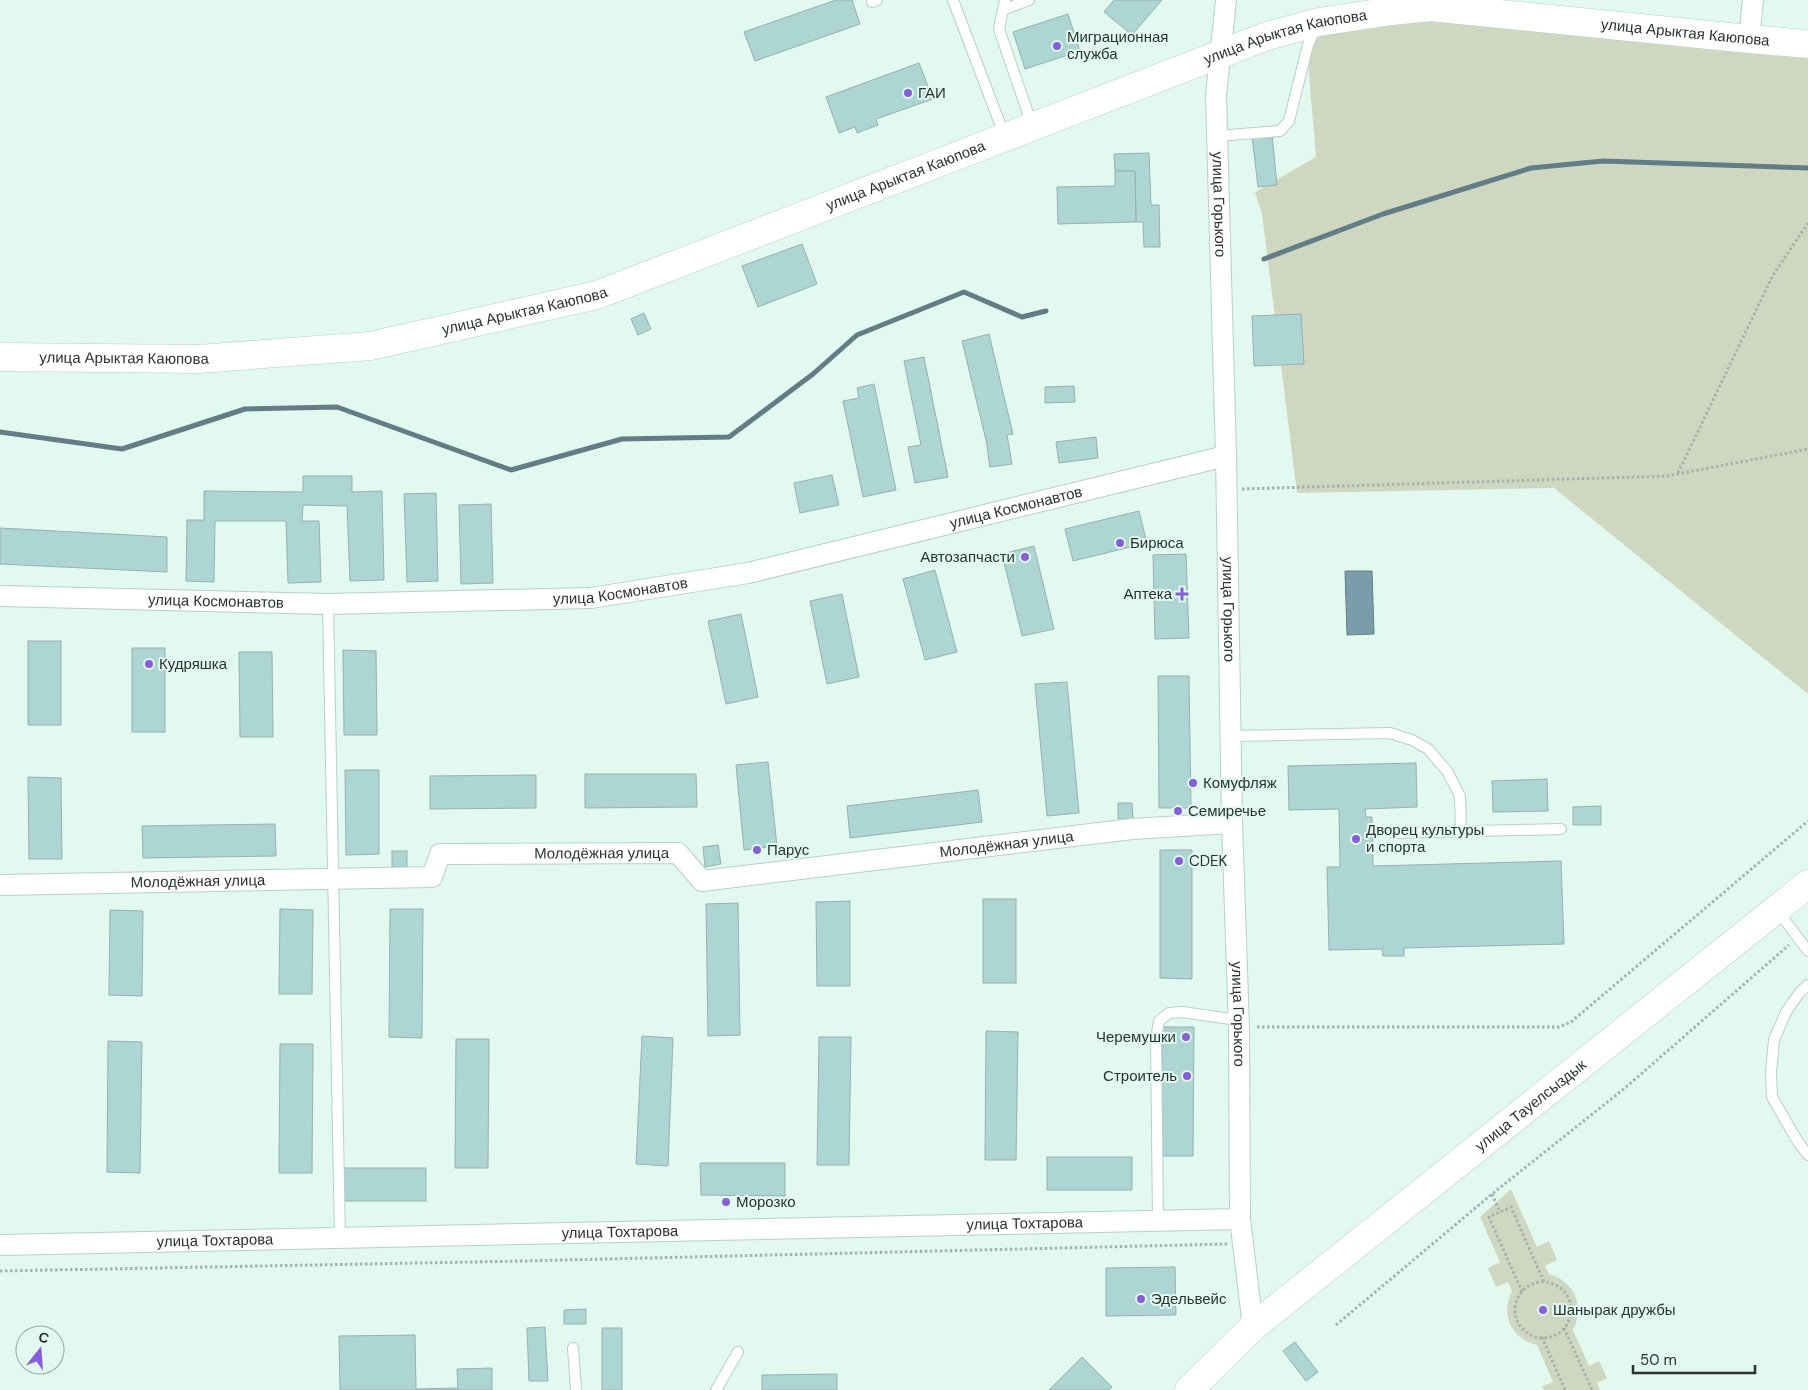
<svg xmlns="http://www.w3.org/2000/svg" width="1808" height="1390" viewBox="0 0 1808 1390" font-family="'DM Sans',sans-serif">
	<rect width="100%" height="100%" fill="#e2f9f0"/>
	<g fill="#d0d7c1">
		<path d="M1403 18 1808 54V694L1554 488 1297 493 1262 214 1255 192 1316 157 1307 50 1318 35Z"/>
		<path d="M1511 1189 1537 1247 1549 1241 1557 1260 1545 1266 1549 1274C1575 1282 1585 1306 1573 1330L1589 1366 1599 1361 1607 1378 1597 1383 1600 1390H1615H1544L1542 1386 1553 1382 1537 1345C1511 1339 1500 1314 1512 1291L1508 1282 1496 1287 1488 1268 1500 1262 1480 1217Z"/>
	</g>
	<path fill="#7a9da9" stroke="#627d85" d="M1345 571H1372L1374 634 1347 635Z"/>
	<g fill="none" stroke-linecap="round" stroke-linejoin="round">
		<g stroke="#627d85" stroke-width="5">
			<path d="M1264 259 1383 214 1531 168 1603 161 1808 168"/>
			<path d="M0 432 122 449 245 409 337 407 511 470 622 439 729 437 813 374 857 335 964 292 1022 317 1046 311"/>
		</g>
	</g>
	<g fill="#acd5d4" stroke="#97b0b0">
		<path d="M836 0H852L860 24 755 61 744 32Z"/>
		<path d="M1114 0H1162L1132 35 1104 12Z"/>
		<path d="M1068 14 1080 51 1025 69 1013 32Z"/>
		<path d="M919 63 933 99 876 119 878 125 857 133 855 127 839 133 826 97Z"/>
		<path d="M1272 134 1277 185 1258 187 1252 136Z"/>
		<path d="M1149 153 1151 205H1159L1160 247H1144L1143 222H1136L1135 171H1115L1114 154Z"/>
		<path d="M1115 171H1135L1136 222 1058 224 1057 187 1115 186Z"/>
		<path d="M802 244 817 284 758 307 742 266Z"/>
		<path d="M644 313 651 329 638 335 631 319Z"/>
		<path d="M1301 314 1304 364 1254 366 1252 316Z"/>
		<path d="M989 334 1013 434 1007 435 1012 464 990 467 986 440 962 341Z"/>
		<path d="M924 357 948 477 915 483 908 447 921 445 904 361Z"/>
		<path d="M874 384 896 490 863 497 843 401 859 398 857 388Z"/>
		<path d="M1074 386 1075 402 1045 403V387Z"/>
		<path d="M1096 437 1098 458 1059 463 1056 442Z"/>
		<path d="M832 475 839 505 800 513 794 483Z"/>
		<path d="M303 476H352V492L382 491 384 580 350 581 347 506 303 505 302 521H319L321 582 288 583 286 521H215L214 582 186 581 187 520H204V491L303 492Z"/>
		<path d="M436 493 438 581 407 582 404 494Z"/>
		<path d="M491 504 493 583 461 584 459 505Z"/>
		<path d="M1139 511 1147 543 1073 561 1065 529Z"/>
		<path d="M0 528 167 537V572L0 564Z"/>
		<path d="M1034 546 1054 629 1022 636 1002 554Z"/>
		<path d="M1186 554 1189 638 1155 639 1153 555Z"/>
		<path d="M935 570 957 652 925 660 903 579Z"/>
		<path d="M842 594 859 677 827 684 810 601Z"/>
		<path d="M741 614 758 697 726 704 708 621Z"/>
		<rect x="28" y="641" width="33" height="84"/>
		<rect x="132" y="648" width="33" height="84"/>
		<path d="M343 650 376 651 377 735H344Z"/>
		<path d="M239 652H272L273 737H240Z"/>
		<path d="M1158 676H1189L1191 808H1159Z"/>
		<path d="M1067 682 1079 813 1047 816 1035 684Z"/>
		<path d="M768 762 777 846 744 850 736 765Z"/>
		<path d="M1416 763 1417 807 1365 809 1366 817H1372L1373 866 1561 861 1564 944 1404 948V956H1383L1382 949 1329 950 1327 867H1340L1339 809 1289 810 1288 766Z"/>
		<path d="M345 770H379V854L346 855Z"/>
		<path d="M585 774H696L697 807 585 808Z"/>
		<path d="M536 775V808L430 809V776Z"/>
		<path d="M28 777 61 778 62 859H29Z"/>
		<path d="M1547 779 1548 811 1493 812 1492 781Z"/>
		<path d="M978 790 982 822 850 838 847 806Z"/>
		<path d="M1118 803H1132L1133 819H1118Z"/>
		<path d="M1601 806V825H1573V807Z"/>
		<path d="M275 824 276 856 143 858 142 826Z"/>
		<path d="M718 845 721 864 705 867 703 847Z"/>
		<path d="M1160 850H1192V979L1160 978Z"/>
		<rect x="392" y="851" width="15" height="16"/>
		<rect x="983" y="899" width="33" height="84"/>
		<path d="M850 901V986H817L816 902Z"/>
		<path d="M738 903 740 1035 708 1036 706 904Z"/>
		<path d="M280 909 313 910 312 994H279Z"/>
		<path d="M390 909H423L422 1038 389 1037Z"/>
		<path d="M110 910 143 911 142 996 109 995Z"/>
		<path d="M1162 1027H1194L1193 1156H1161Z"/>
		<path d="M986 1031 1018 1032 1016 1160H985Z"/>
		<path d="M642 1036 673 1038 668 1166 636 1164Z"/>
		<path d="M819 1037H851L849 1165H817Z"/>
		<path d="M456 1039H489L488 1168H455Z"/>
		<path d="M108 1041 142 1042 140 1173 107 1172Z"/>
		<path d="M280 1044H313L312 1173H279Z"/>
		<rect x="1047" y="1157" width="85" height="33"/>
		<path d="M700 1163H785V1196L701 1195Z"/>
		<rect x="342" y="1168" width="84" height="33"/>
		<path d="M1175 1267 1176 1315 1106 1316V1268Z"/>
		<path d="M586 1309V1324H564V1310Z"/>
		<path d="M545 1327 548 1381H529L527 1328Z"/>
		<rect x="602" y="1328" width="20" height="62"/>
		<path d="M415 1335 416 1389 458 1388 457 1369 492 1368V1390H340L339 1336Z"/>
		<path d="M1295 1342 1318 1372 1306 1381 1283 1351Z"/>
		<path d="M1082 1357 1112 1387 1109 1390H1049Z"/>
		<path d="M837 1374V1390H762V1375Z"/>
	</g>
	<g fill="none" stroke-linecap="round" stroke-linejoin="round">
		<g stroke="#b8cfc6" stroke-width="12">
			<g id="lane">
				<path d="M953 0 1005 137"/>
				<path d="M1005 0 999 29 1032 125"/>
				<path d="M872 2 877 0"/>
				<path d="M1003 10 1029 0"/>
				<path d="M1217 136 1280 131 1289 121 1308 45 1316 27"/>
				<path d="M328 604 340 1238"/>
				<path d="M1230 736 1390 733 1412 740 1428 749 1447 771 1460 796 1461 830"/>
				<path d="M1393 833 1561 829"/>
				<path d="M1777 910 1808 951"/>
				<path d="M1808 985 1800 992 1786 1012 1774 1040 1771 1072 1772 1097 1798 1142 1808 1155"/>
				<path d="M1158 1221 1156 1039 1159 1021 1169 1013 1182 1012 1238 1020"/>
				<path d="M573 1348 576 1390"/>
				<path d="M716 1390 738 1352"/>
			</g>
		</g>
		<g stroke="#b8cfc6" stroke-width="22">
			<g id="street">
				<path id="s1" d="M1226 0 1216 95 1226 456 1232 823 1239 1027 1240 1219 1253 1327"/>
				<path d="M1749 39 1753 0"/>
				<path id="s2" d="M0 596 328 604 591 598 748 573 1226 456"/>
				<path id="s3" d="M0 885 432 877 440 854 678 853 702 881 1132 829 1232 823"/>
				<path id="s4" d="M0 1245 1240 1219"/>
			</g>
		</g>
		<g stroke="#b8cfc6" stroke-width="29">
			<g id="secondary">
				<path id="s5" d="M0 357 199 359 370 346 597 295 1267 36 1319 22 1392 11 1430 7 1749 39 1808 44"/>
				<path id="s6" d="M1189 1390 1253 1327 1808 884"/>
			</g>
		</g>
		<g stroke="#a2b4ad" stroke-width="3" stroke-dasharray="2.5 2.5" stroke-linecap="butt">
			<path d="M1678 473 1773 275 1808 223"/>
			<path d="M1242 489 1667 476 1808 449"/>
			<path d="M1257 1027H1559L1571 1022 1808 821"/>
			<path d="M1492 1194 1500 1212"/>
			<path d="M0 1271 523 1261 1227 1244"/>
			<circle cx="1543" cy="1310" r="28"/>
			<path d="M1522 1292 1489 1217 1511 1207 1544 1282"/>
			<path d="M1336 1325 1492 1194 1625 1088 1789 945"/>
			<path d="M1564 1328 1592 1390"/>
			<path d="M1542 1337 1565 1390"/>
		</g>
		<use href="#lane" stroke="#fff" stroke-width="10"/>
		<use href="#street" stroke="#fff" stroke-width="20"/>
		<use href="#secondary" stroke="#fff" stroke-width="28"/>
	</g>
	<g fill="#855ed9" stroke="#e2f9f0" stroke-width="2">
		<circle cx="1057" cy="46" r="5"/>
		<circle cx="908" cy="93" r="5"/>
		<circle cx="1120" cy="543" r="5"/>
		<circle cx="1025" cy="557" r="5"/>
		<path d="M1179.5 586.5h5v5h5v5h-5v5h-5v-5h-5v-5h5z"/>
		<circle cx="149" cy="664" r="5"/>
		<circle cx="1193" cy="783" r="5"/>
		<circle cx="1178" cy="811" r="5"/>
		<circle cx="1356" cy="839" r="5"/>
		<circle cx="757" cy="850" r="5"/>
		<circle cx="1179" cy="861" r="5"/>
		<circle cx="1186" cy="1037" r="5"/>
		<circle cx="1187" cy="1076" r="5"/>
		<circle cx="726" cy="1202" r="5"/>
		<circle cx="1141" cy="1299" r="5"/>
		<circle cx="1543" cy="1310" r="5"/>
	</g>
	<g text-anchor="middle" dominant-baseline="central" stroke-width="4" stroke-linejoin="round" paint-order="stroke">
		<g font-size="15" fill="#2a3330" stroke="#e2f9f0">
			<text stroke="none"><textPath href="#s5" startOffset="1744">улица Арыктая Каюпова</textPath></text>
			<text stroke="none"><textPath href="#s5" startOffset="1339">улица Арыктая Каюпова</textPath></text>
			<text stroke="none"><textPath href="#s5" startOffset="934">улица Арыктая Каюпова</textPath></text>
			<text stroke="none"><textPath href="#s1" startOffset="205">улица Горького</textPath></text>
			<text stroke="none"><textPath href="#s5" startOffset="529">улица Арыктая Каюпова</textPath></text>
			<text stroke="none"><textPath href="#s5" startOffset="124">улица Арыктая Каюпова</textPath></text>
			<text stroke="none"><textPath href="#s2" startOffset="1026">улица Космонавтов</textPath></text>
			<text stroke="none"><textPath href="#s2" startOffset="621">улица Космонавтов</textPath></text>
			<text stroke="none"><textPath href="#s2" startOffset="216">улица Космонавтов</textPath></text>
			<text stroke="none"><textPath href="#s1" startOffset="610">улица Горького</textPath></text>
			<text stroke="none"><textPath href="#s3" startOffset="1038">Молодёжная улица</textPath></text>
			<text stroke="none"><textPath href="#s3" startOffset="618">Молодёжная улица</textPath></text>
			<text stroke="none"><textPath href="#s3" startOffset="198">Молодёжная улица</textPath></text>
			<text stroke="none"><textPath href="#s1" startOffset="1015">улица Горького</textPath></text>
			<text stroke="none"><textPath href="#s6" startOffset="445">улица Тауелсыздык</textPath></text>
			<text stroke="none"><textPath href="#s4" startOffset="1025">улица Тохтарова</textPath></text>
			<text stroke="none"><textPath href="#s4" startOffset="620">улица Тохтарова</textPath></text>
			<text stroke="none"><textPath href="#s4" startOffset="215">улица Тохтарова</textPath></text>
		</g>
		<g font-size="15" fill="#2a3330" stroke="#e2f9f0" text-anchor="start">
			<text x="1067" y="37">Миграционная<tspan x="1067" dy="17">служба</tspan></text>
			<text x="918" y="93">ГАИ</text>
			<text x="1130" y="543">Бирюса</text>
			<text x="1015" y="557" text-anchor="end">Автозапчасти</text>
			<text x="1172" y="594" text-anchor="end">Аптека</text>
			<text x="159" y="664">Кудряшка</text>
			<text x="1203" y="783">Комуфляж</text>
			<text x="1188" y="811">Семиречье</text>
			<text x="1366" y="830">Дворец культуры<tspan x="1366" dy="17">и спорта</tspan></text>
			<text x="767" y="850">Парус</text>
			<text x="1189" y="861">CDEK</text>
			<text x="1176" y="1037" text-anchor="end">Черемушки</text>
			<text x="1177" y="1076" text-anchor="end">Строитель</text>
			<text x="736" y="1202">Морозко</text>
			<text x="1151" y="1299">Эдельвейс</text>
			<text x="1553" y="1310">Шанырак дружбы</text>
		</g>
	</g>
	<g transform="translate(40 1350) rotate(17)"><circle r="24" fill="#e2f9f0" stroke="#98aaa3"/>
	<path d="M0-4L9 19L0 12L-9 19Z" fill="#855ed9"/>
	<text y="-8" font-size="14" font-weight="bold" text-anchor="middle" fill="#2a3330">С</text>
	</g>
	<path d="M1633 1365v8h122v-8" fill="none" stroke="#2a3330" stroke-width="2.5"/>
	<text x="1640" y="1365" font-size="15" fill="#2a3330" stroke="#e2f9f0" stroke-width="4" paint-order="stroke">50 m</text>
</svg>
